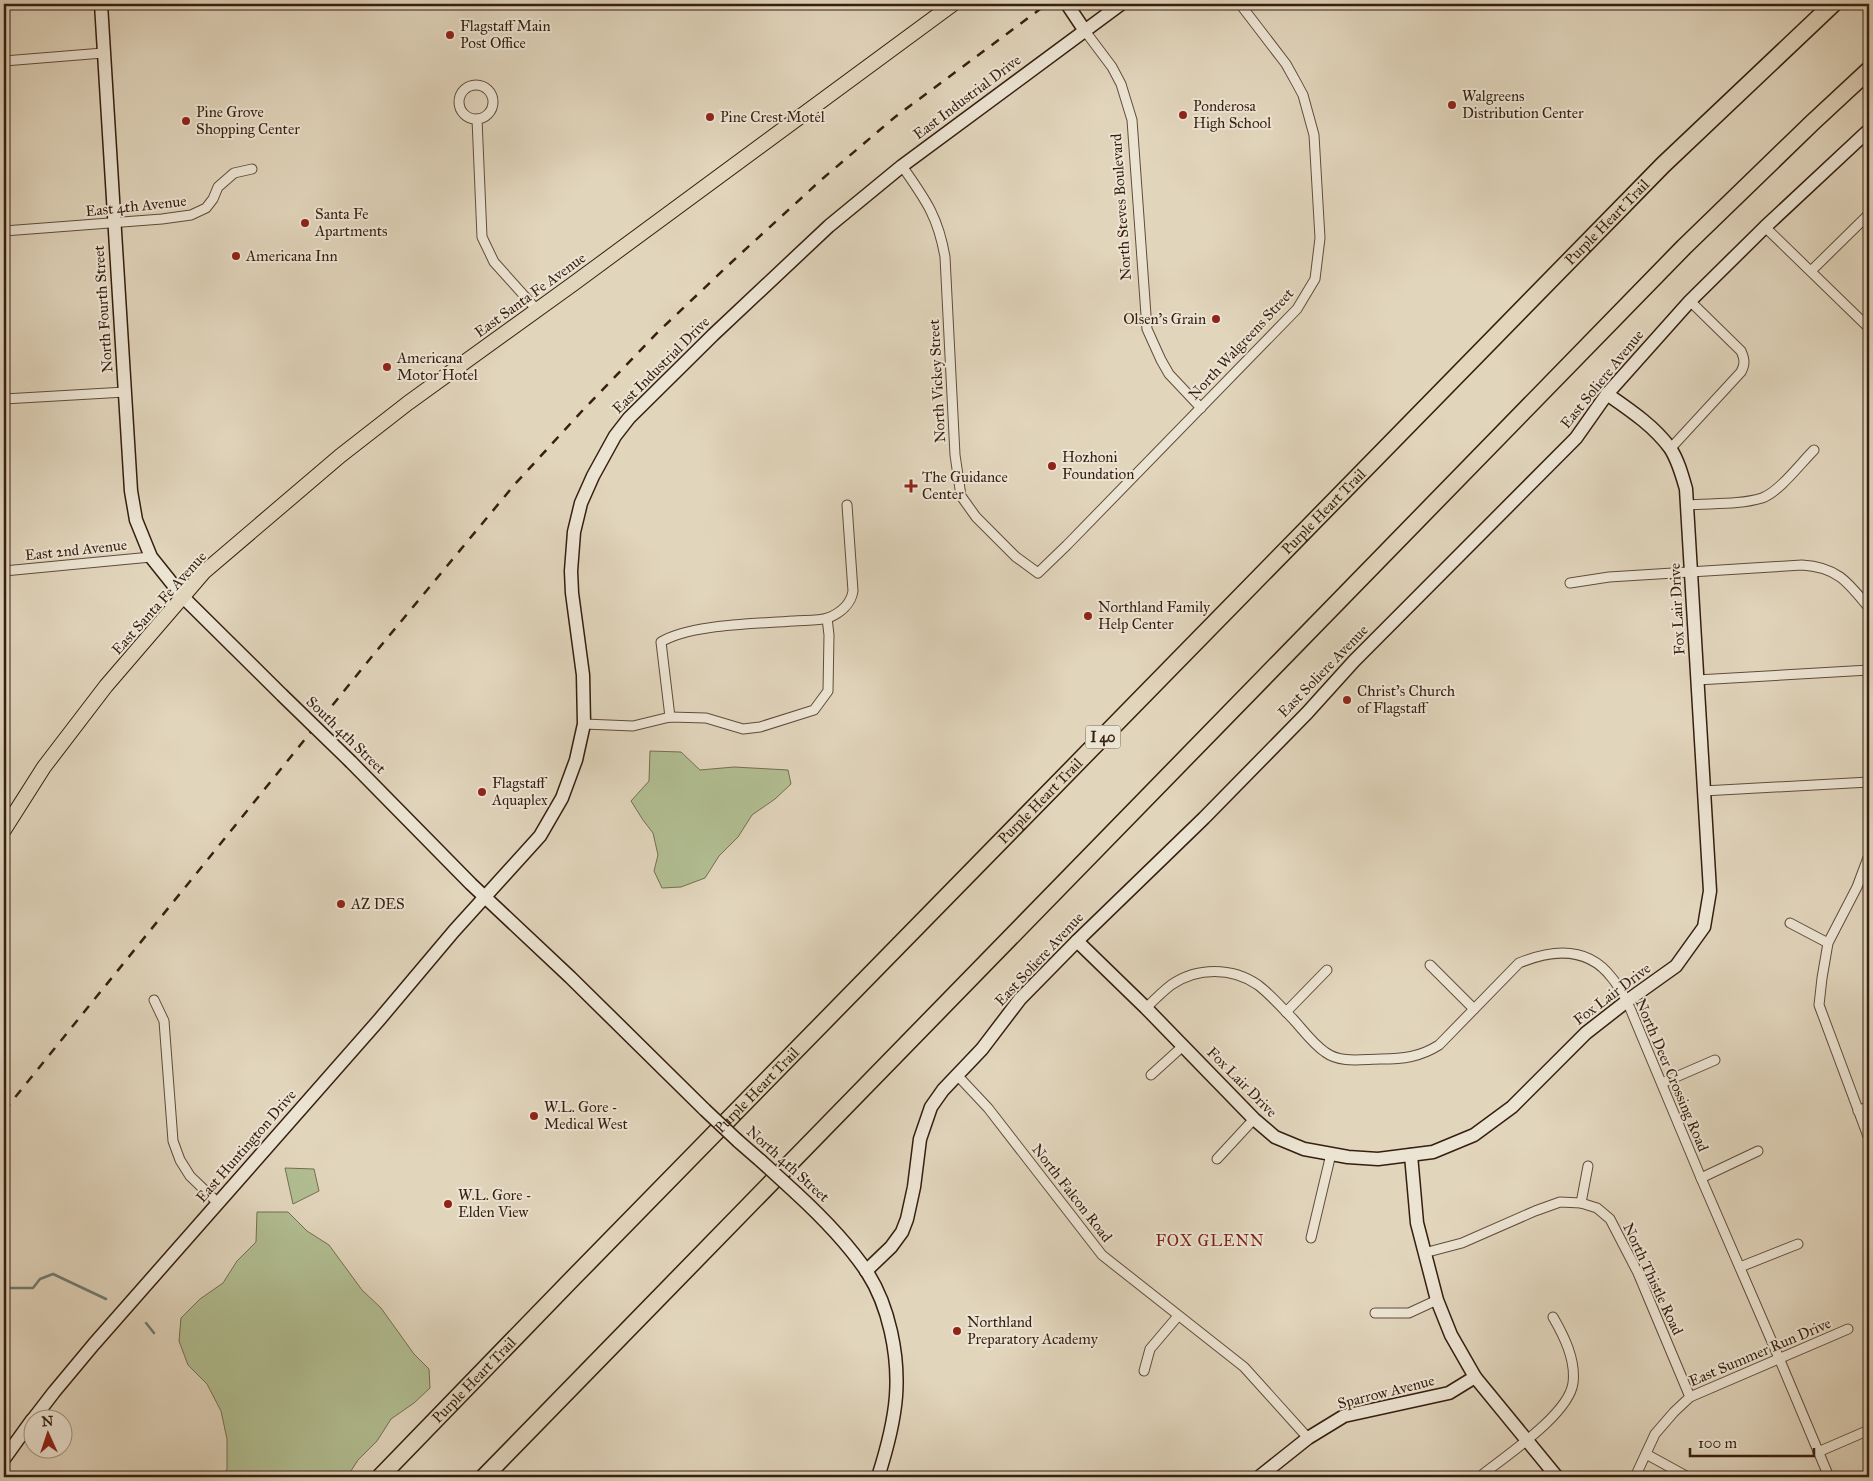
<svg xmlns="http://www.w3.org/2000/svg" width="1873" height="1481" viewBox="0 0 1873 1481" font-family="'IM FELL Great Primer',serif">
	<rect width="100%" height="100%" fill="#e1d5bc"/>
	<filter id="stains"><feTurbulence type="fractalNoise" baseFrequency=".004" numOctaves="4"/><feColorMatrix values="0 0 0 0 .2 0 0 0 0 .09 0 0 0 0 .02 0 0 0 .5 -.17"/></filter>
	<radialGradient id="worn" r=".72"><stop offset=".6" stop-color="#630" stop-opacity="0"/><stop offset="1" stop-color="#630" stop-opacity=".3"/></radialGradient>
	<g fill="#b1be92" stroke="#746e51">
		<path d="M650 751 681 752 700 770 734 767 788 770 791 784 775 799 752 815 738 837 719 856 705 878 681 887 662 888 654 871 658 855 653 833 643 820 631 801 649 781Z"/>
		<path d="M285 1168 314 1169 319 1191 293 1204Z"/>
		<path d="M257 1212H288L307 1231 329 1245 362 1290 381 1308 414 1354 429 1369 430 1388 414 1403 391 1419 377 1441 358 1460 347 1477H224L227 1469V1439L221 1411 207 1384 188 1365 179 1341 181 1318 200 1299 223 1283 237 1261 256 1242Z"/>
	</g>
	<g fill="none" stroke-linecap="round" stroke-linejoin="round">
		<g stroke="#6e7b71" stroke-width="2.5">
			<path d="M4 1285 7 1288H33L40 1279 53 1274 106 1299"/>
			<path d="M146 1323 154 1333"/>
		</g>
		<g stroke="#614c3b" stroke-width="11">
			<g id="street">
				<path d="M1085 31 1112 67 1121 84 1132 120 1147 329 1161 360 1169 374 1201 408"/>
				<path d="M4 61 103 53"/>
				<circle cx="476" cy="102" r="17"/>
				<path d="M477 119 482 237 494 262 537 310"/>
				<path d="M902 166C925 199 938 216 945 257L955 455 961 496 976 517 1016 557 1038 573 1067 545 1297 309 1315 279 1320 238 1314 135 1303 95 1296 82 1286 64 1240 4"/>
				<path d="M1765 227 1869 328"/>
				<path d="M4 231 162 219 191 215 206 208 213 199 218 187 234 173 252 169"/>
				<path d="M1811 271 1869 214"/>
				<path d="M4 399 125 392"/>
				<path d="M1670 449 1741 372C1745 364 1745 360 1741 351L1690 301"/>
				<path d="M1687 505C1711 503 1739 505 1762 498 1779 492 1800 464 1814 450"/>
				<path d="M4 571 151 557"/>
				<path d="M1570 583 1609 577 1802 565C1837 567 1848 582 1869 608"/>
				<path d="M1697 680 1869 670"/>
				<path d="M670 717 661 642C690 624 757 624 793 621 803 620 818 621 828 618 840 613 851 604 853 591L847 505"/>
				<path d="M584 724 633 726 670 717 706 718 743 729 760 727 814 710 828 691 829 635 827 618"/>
				<path d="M1703 791 1869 782"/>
				<path d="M1869 855 1857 887 1828 943 1822 978 1819 1005 1869 1139"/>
				<path d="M1790 923 1828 943"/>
				<path d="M1430 965 1474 1009"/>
				<path d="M154 1000 164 1021 173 1141 180 1160 190 1176 218 1203"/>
				<path d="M1146 1008C1154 1000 1162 992 1171 985 1197 967 1232 967 1258 985 1270 994 1282 1008 1293 1019 1303 1030 1313 1044 1325 1052 1341 1064 1363 1059 1381 1059 1403 1059 1420 1057 1439 1045L1519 963C1553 949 1588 946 1612 978 1618 985 1622 993 1627 1001L1701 1178 1779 1358 1829 1477"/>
				<path d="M1286 1012 1327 970"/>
				<path d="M957 1075 988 1108 1102 1255 1244 1367 1308 1438"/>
				<path d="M1151 1075 1183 1046"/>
				<path d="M1662 1083 1715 1060"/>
				<path d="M1858 1111 1869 1106"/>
				<path d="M1217 1159 1254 1119"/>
				<path d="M1701 1178 1758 1151"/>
				<path d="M1581 1203 1588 1166"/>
				<path d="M1311 1238 1331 1154"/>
				<path d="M1424 1253 1462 1243 1535 1211 1560 1202 1581 1203 1597 1208 1610 1219 1638 1273 1690 1397"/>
				<path d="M1740 1267 1798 1244"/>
				<path d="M1375 1313H1409L1437 1300"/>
				<path d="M1144 1371 1150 1349 1178 1316"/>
				<path d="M1818 1452 1869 1430"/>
				<path d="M1646 1454 1688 1477"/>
				<path d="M1482 1475C1507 1455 1569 1414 1573 1383 1576 1360 1564 1336 1553 1317"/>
				<path d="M1635 1477 1655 1434 1674 1412 1690 1397 1848 1329"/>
			</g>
		</g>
		<g stroke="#361f10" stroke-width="15">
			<g id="secondary">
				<path d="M101 4 131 491 136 520 151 557 183 597 282 695"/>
				<path d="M1067 4 1085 31"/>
				<path d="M351 762 471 884 570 977 705 1110"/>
				<path d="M1077 941 1146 1008 1254 1119 1275 1137 1304 1149 1348 1157 1378 1159 1433 1152 1474 1135 1512 1107 1586 1033 1627 1001 1676 966 1704 927 1710 891 1686 489C1682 475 1678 460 1670 448 1654 426 1630 410 1607 394"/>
				<path d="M738 1141 761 1161"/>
				<path d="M1411 1155 1417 1223 1437 1300 1451 1335 1475 1377 1557 1477"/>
				<path d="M796 1193C822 1217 847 1242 867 1272 889 1306 899 1355 896 1396 894 1423 886 1452 878 1477"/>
				<path d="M866 1271 891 1247 902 1232 907 1219 914 1187 920 1139 931 1107 943 1090 982 1049 1020 999 1077 941 1204 818 1307 713 1354 661 1576 438 1607 394 1690 301 1765 227 1869 130"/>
				<path d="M34 1418 54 1392 94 1344 379 1020 454 931 540 836 562 798 576 760 584 724 583 675 572 593 571 571 574 532 581 503 593 476 615 436 629 418 713 335 829 226 902 166 1121 4"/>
				<path d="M4 1459 32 1420"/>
				<path d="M1259 1477 1308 1438 1344 1416 1449 1393 1475 1377"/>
			</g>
		</g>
		<g stroke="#361f10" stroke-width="16">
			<path id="primary" d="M4 830 44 767 106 686 204 572 340 456 408 403 573 284 953 4"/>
		</g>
		<g stroke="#361f10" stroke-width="19">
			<g id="highway">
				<path id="s1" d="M380 1477 574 1277 1663 165 1833 4"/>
				<path d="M484 1477 1684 247 1812 123 1869 70"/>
			</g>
		</g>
		<use href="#street" stroke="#ece4d3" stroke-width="9"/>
		<use href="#secondary" stroke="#ece4d3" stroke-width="12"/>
		<use href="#primary" stroke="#e1d5bc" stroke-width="14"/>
		<use href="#highway" stroke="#e1d5bc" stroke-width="16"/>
		<path stroke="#361f10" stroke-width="2.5" stroke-dasharray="9 9" stroke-linecap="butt" d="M4 1111 374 654 515 484 583 410 658 332 736 258 821 180 895 117 1047 4"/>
		<g stroke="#361f10" stroke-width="15" stroke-linecap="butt">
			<g id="secondary-bridge">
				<path d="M282 695 351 762"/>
				<path d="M705 1110 738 1141"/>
				<path d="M761 1161 796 1193"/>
			</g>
		</g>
		<use href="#secondary-bridge" stroke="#ece4d3" stroke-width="12"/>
	</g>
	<g fill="#8f2418" stroke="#ece4d3" stroke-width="2">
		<circle cx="450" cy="35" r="5"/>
		<circle cx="1452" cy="105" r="5"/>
		<circle cx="1183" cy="115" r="5"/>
		<circle cx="710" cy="117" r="5"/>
		<circle cx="186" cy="121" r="5"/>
		<circle cx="305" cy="223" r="5"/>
		<circle cx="236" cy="256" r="5"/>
		<circle cx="1216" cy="319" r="5"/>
		<circle cx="387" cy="367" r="5"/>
		<circle cx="1052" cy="466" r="5"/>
		<path d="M908.5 478.5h5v5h5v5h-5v5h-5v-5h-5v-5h5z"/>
		<circle cx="1088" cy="616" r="5"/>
		<circle cx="1347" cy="700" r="5"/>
		<circle cx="482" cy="792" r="5"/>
		<circle cx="341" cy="904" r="5"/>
		<circle cx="534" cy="1116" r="5"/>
		<circle cx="448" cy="1204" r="5"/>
		<circle cx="957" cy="1331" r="5"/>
	</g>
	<g text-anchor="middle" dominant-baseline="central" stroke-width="4" stroke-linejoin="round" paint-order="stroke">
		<rect fill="#ece4d3" stroke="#6d5a4a" stroke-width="1" x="1085.5" y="725.5" width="35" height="23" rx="4"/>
		<g font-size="14" font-weight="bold" fill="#361f10">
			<text x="1103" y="737">I 40</text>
		</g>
		<g font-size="15" fill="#361f10" stroke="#ece4d3" text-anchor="start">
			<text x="460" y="26">Flagstaff Main<tspan x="460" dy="17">Post Office</tspan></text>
			<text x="1462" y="96">Walgreens<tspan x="1462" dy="17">Distribution Center</tspan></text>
			<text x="1193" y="106">Ponderosa<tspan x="1193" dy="17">High School</tspan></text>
			<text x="196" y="112">Pine Grove<tspan x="196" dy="17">Shopping Center</tspan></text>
			<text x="720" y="117">Pine Crest Motel</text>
			<text x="315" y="214">Santa Fe<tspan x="315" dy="17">Apartments</tspan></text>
			<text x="246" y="256">Americana Inn</text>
			<text x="1206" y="319" text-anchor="end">Olsen's Grain</text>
			<text x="397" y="358">Americana<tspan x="397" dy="17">Motor Hotel</tspan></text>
			<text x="1062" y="457">Hozhoni<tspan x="1062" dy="17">Foundation</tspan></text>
			<text x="922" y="477">The Guidance<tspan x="922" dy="17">Center</tspan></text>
			<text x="1098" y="607">Northland Family<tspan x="1098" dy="17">Help Center</tspan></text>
			<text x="1357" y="691">Christ's Church<tspan x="1357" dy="17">of Flagstaff</tspan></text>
			<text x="492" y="783">Flagstaff<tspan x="492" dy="17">Aquaplex</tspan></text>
			<text x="351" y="904">AZ DES</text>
			<text x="544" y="1107">W.L. Gore -<tspan x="544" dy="17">Medical West</tspan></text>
			<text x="458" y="1195">W.L. Gore -<tspan x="458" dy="17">Elden View</tspan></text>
			<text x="967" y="1322">Northland<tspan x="967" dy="17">Preparatory Academy</tspan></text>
		</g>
		<g font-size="15" fill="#361f10" stroke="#ece4d3">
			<text transform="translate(967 97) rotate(-37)">East Industrial Drive</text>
			<text transform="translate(136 206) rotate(-6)">East 4th Avenue</text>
			<text transform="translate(1121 207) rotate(-94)">North Steves Boulevard</text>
			<text stroke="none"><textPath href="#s1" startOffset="1755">Purple Heart Trail</textPath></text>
			<text transform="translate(530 295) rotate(-36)">East Santa Fe Avenue</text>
			<text transform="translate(103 309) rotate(-94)">North Fourth Street</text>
			<text transform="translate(1241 344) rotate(-47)">North Walgreens Street</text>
			<text transform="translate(661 365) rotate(-45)">East Industrial Drive</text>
			<text transform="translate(1602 379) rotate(-51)">East Soliere Avenue</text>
			<text transform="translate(937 381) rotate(-93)">North Vickey Street</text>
			<text stroke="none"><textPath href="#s1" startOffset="1350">Purple Heart Trail</textPath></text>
			<text transform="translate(76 550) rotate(-6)">East 2nd Avenue</text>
			<text transform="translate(159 603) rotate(-48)">East Santa Fe Avenue</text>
			<text transform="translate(1677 609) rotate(-93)">Fox Lair Drive</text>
			<text transform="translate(1323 671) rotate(-46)">East Soliere Avenue</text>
			<text transform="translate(346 735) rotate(44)">South 4th Street</text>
			<text stroke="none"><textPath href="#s1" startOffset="945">Purple Heart Trail</textPath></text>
			<text transform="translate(1039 959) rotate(-47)">East Soliere Avenue</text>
			<text transform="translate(1612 994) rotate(-37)">Fox Lair Drive</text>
			<text transform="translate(1672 1075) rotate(67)">North Deer Crossing Road</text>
			<text transform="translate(1242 1082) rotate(45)">Fox Lair Drive</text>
			<text stroke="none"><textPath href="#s1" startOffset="540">Purple Heart Trail</textPath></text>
			<text transform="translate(246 1146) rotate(-49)">East Huntington Drive</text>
			<text transform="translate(788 1164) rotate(42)">North 4th Street</text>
			<text transform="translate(1072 1193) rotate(52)">North Falcon Road</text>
			<text transform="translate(1653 1279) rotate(65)">North Thistle Road</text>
			<text transform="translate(1760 1352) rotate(-23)">East Summer Run Drive</text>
			<text stroke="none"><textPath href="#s1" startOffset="135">Purple Heart Trail</textPath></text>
			<text transform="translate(1386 1392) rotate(-14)">Sparrow Avenue</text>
		</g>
		<g font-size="16" letter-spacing="1" fill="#7a1f14" stroke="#ece4d3">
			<text x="1210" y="1240">FOX GLENN</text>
		</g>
	</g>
	<rect width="1873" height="1481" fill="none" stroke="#e1d5bc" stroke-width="20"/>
	<rect x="5" y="5" width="1863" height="1471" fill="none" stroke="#361f10" stroke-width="2.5"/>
	<rect x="10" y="10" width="1853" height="1461" fill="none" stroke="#361f10"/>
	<g transform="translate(48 1434) rotate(357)"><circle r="24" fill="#ece4d3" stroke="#a39585"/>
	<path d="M0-4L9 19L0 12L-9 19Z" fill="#8f2418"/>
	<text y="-8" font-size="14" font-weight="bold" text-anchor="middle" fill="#361f10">N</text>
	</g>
	<path d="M1690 1448v8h124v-8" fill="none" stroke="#361f10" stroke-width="2.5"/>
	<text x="1698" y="1448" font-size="15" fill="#361f10" stroke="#ece4d3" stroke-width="4" paint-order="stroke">100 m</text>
	<rect width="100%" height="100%" filter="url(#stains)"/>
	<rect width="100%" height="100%" fill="url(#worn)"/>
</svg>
